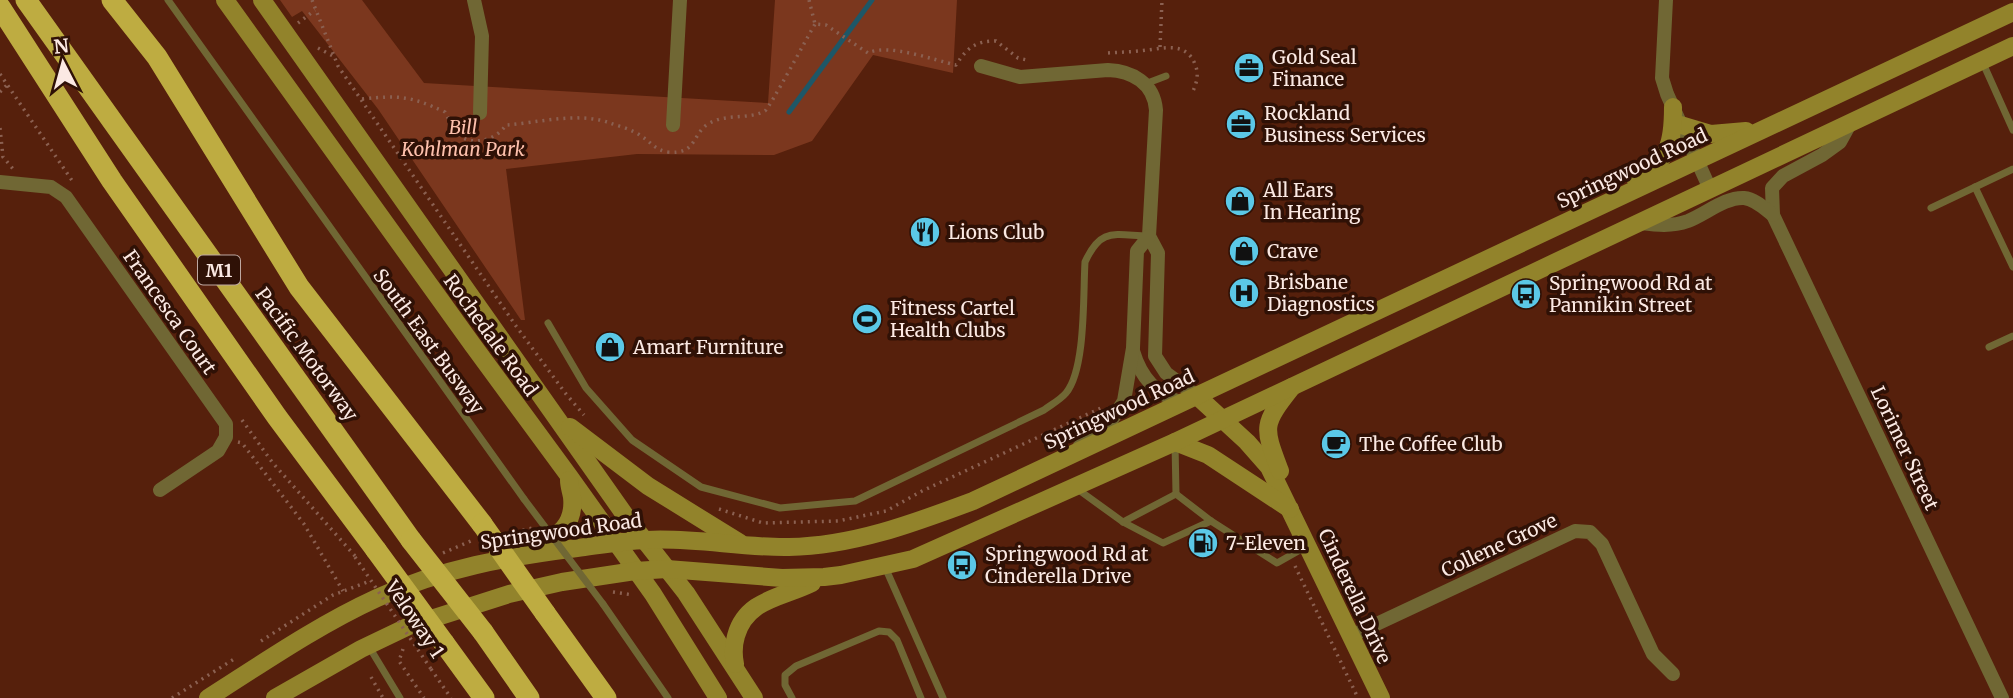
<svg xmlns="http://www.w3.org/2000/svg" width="2013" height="698" viewBox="0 0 2013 698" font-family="Merriweather,serif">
	<rect width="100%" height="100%" fill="#56200c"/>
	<path fill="#7b371e" d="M280 0H362L424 83 768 103 775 0H957L953 73 873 55 812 141 774 155 637 154 506 169 525 320H521L378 109 302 11 292 17Z"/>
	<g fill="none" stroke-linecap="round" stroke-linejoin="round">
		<path stroke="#1e5767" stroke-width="5" d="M789 112 872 0"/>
		<g stroke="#8b6051" stroke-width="3.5" stroke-dasharray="2 5" stroke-linecap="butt">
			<path d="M312 0 338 66 516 326 566 394 584 415"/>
			<path d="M809 0 815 24 826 25 868 53C888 43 934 60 956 65 967 48 975 41 996 41L1018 58 1027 60"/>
			<path d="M298 23 315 10"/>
			<path d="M1160 47 1162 0"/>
			<path d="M318 48 333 56"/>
			<path d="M1108 53C1121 52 1134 52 1147 50 1165 48 1186 42 1195 64 1199 74 1197 82 1193 91"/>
			<path d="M0 74 73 182"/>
			<path d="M0 92 7 85"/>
			<path d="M362 99C400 95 410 96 445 112 448 117 450 123 453 128 465 148 494 143 506 125 537 123 576 112 607 122 618 126 632 129 641 136 651 142 655 150 668 152 697 155 692 134 708 124 726 113 748 120 765 111 770 107 808 36 815 24"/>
			<path d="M0 128 3 157 14 170"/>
			<path d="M242 420 272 462 355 556"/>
			<path d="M238 442 242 443 304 524 343 591"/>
			<path d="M719 509 763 523 838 521 886 511 922 491 1101 408"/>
			<path d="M509 533 533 528"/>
			<path d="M443 553 471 541"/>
			<path d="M1295 566 1358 698"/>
			<path d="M613 592 633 595"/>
			<path d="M261 641 333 595 370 581"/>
			<path d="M403 649 399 661 424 698"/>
			<path d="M431 669 451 698"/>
			<path d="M371 677 383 698"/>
			<path d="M172 698 234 659"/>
		</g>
		<g stroke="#706734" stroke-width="7">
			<path d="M168 0 524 499"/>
			<path d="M1982 61 2013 130"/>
			<path d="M1145 84 1166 76"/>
			<path d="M1975 187 2013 267"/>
			<path d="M1931 208 2013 169"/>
			<path d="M548 323 586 388 632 440 701 487 780 508 855 501 1044 410C1052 404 1060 400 1066 393 1086 369 1083 294 1085 262 1101 227 1114 235 1148 236"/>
			<path d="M1989 347 2013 336"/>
			<path d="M1175 443 1176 494"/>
			<path d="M1076 488 1123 522 1163 543 1211 521"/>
			<path d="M1176 494 1211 521 1277 563 1307 546"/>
			<path d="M1123 522 1176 494"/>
			<path d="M885 567 943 698"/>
			<path d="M603 604 668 698"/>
			<path d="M368 645 400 698"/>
			<path d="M792 698 785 685V675L796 666 879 631 889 632 897 640 921 698"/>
		</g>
		<g stroke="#706734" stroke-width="14">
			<path d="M474 0 482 36 480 113"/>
			<path d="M1666 0 1662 78 1667 94 1710 189"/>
			<path d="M981 66 1020 77 1108 70C1132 71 1154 83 1156 110L1149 236 1158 253 1155 356 1166 373 1197 396"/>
			<path d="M1851 122 1840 142 1822 155 1783 176 1772 188 1773 215 2002 698"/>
			<path d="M673 125 680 0"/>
			<path d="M0 182 51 187 66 197 226 424V437L218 451 160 490"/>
			<path d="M1639 223C1656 225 1671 227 1688 221 1706 214 1725 197 1744 198 1755 199 1764 208 1773 215"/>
			<path d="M1133 351C1141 378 1156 394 1182 403"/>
			<path d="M1080 446 1111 421 1124 401 1133 348 1137 251 1149 236"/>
			<path d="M1351 636 1575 531 1590 532 1602 544 1653 654 1673 674"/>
		</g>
		<g stroke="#92832b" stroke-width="18">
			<path d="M225 0 472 344 569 476 653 594 718 698"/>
			<path d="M262 0 627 518 686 593 754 698"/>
			<path d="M1681 125 1711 134 1746 131"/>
			<path d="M1635 178C1669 161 1673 144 1673 107"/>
			<path d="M1197 396 1247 442 1269 467 1381 698"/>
			<path d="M570 427 648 486 740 543"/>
			<path d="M1175 442 1208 455 1290 509"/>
			<path d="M1280 471C1263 426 1262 425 1292 387"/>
			<path d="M535 547C559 537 575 524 572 497 571 491 569 486 569 480"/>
			<path d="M735 664C733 654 733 646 736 636 746 599 782 598 812 583"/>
			<path d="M208 698C263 663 318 625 377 598 443 568 507 557 577 548 600 545 623 541 646 540 694 537 741 548 789 547 853 546 914 523 973 501L2013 12"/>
			<path d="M275 698 361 649 409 626 509 594 562 582 635 571 667 569 782 578 824 577 841 575 913 559 1175 442 2013 46"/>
		</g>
		<g stroke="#beac41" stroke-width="21">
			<path d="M26 0 411 540"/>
			<path d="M112 0 157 57 299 287 482 524"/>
			<path d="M0 7 112 181 277 417 376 550"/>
			<path d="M545 613 606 698"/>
			<path d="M483 632 529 698"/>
			<path d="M444 643 484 698"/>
		</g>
		<path stroke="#8b6051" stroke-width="3.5" stroke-dasharray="2 5" stroke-linecap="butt" d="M355 557 431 669"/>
		<path stroke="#706734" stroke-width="7" d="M524 499 603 604"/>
		<g stroke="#beac41" stroke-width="21">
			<path d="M482 524 545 613"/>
			<path d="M411 540 483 632"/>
			<path d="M376 550 444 643"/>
		</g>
	</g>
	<defs>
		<g id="office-disc" transform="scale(1.575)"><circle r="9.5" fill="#5bc8e7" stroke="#2f1106"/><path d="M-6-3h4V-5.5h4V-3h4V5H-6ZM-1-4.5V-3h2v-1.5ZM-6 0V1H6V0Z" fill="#111"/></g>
		<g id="shop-disc" transform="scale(1.575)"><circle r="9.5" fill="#5bc8e7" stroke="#2f1106"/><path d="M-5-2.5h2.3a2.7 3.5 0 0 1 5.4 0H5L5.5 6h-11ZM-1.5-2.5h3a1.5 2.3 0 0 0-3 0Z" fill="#111"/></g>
		<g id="restaurant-disc" transform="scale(1.575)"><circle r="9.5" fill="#5bc8e7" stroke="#2f1106"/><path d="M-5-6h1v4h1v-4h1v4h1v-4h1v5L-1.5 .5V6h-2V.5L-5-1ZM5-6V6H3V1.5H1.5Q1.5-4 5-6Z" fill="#111"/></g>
		<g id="hospital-disc" transform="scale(1.575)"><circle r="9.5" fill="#5bc8e7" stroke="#2f1106"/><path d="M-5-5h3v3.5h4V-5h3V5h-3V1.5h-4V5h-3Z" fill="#111"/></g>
		<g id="bus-disc" transform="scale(1.575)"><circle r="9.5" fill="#5bc8e7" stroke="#2f1106"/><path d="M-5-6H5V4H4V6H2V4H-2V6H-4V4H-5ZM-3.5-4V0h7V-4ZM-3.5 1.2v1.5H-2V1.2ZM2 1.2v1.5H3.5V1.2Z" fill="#111"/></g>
		<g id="stadium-disc" transform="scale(1.575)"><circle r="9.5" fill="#5bc8e7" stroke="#2f1106"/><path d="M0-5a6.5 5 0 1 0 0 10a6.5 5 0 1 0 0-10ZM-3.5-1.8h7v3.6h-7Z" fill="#111"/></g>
		<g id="cafe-disc" transform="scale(1.575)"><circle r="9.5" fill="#5bc8e7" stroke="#2f1106"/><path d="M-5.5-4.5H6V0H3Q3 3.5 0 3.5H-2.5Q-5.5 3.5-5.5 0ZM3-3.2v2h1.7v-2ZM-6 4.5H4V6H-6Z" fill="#111"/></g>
		<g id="fuel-disc" transform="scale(1.575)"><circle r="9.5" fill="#5bc8e7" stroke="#2f1106"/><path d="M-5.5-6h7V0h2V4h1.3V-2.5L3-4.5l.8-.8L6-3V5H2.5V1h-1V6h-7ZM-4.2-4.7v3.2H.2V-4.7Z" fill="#111"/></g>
	</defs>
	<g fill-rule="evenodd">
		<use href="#office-disc" x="1249" y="68"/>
		<use href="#office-disc" x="1241" y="124"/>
		<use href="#shop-disc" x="1240" y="201"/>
		<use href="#restaurant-disc" x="925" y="232"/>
		<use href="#shop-disc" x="1244" y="251"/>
		<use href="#hospital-disc" x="1244" y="293"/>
		<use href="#bus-disc" x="1526" y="294"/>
		<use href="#stadium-disc" x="867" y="319"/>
		<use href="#shop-disc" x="610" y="347"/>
		<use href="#cafe-disc" x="1336" y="444"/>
		<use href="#fuel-disc" x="1203" y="543"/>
		<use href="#bus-disc" x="962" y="565"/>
	</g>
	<g text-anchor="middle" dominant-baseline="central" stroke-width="7" stroke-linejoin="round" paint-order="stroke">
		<rect fill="#2f1106" stroke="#bea8a1" stroke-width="2" x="198" y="255.5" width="42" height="29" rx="5"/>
		<g font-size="18" font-weight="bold" fill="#fbe9e3">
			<text x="219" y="270">M1</text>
		</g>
		<g font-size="19" fill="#fbe9e3" stroke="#2f1106" text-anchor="start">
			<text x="1272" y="57">Gold Seal<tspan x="1272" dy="22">Finance</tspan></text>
			<text x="1264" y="113">Rockland<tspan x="1264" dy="22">Business Services</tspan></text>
			<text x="1263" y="190">All Ears<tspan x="1263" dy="22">In Hearing</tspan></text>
			<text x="948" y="232">Lions Club</text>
			<text x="1267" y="251">Crave</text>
			<text x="1267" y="282">Brisbane<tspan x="1267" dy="22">Diagnostics</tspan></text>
			<text x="1549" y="283">Springwood Rd at<tspan x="1549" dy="22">Pannikin Street</tspan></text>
			<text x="890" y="308">Fitness Cartel<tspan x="890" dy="22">Health Clubs</tspan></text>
			<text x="633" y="347">Amart Furniture</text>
			<text x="1359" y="444">The Coffee Club</text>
			<text x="1226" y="543">7-Eleven</text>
			<text x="985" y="554">Springwood Rd at<tspan x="985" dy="22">Cinderella Drive</tspan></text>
		</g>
		<g font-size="19" font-style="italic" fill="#fdc0ac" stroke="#2f1106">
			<text x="463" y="127">Bill<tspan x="463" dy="22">Kohlman Park</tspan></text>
		</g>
		<g font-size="19" fill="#fbe9e3" stroke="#2f1106">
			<text transform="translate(1632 168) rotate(-25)">Springwood Road</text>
			<text transform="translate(170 312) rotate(55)">Francesca Court</text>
			<text transform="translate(491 335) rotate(54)">Rochedale Road</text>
			<text transform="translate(429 341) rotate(54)">South East Busway</text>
			<text transform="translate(307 354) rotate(54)">Pacific Motorway</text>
			<text transform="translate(1119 409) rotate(-25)">Springwood Road</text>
			<text transform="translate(1905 448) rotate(65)">Lorimer Street</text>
			<text transform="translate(561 531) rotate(-8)">Springwood Road</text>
			<text transform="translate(1499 545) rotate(-25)">Collene Grove</text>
			<text transform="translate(1355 596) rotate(65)">Cinderella Drive</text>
			<text transform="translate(415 619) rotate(56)">Veloway 1</text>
		</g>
	</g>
	<g transform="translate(63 63) rotate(354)" stroke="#2f1106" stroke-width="5" paint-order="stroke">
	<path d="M0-5L12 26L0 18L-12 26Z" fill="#fbe9e3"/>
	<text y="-10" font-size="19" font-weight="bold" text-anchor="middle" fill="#fbe9e3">N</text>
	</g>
</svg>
